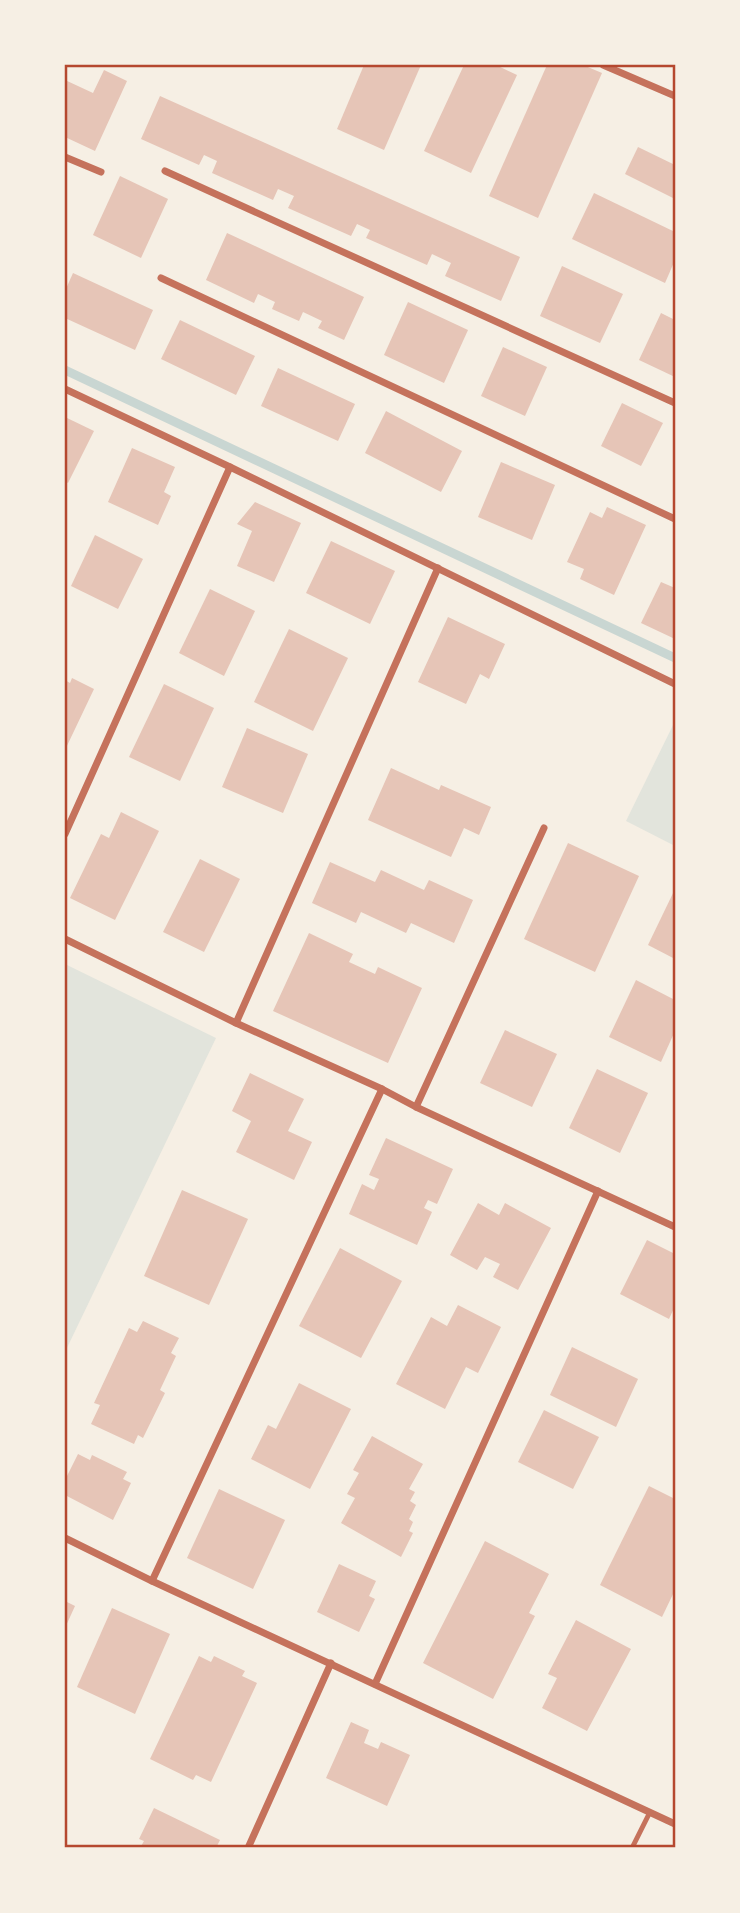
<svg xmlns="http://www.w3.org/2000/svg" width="740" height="1913" viewBox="0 0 740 1913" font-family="Manrope,sans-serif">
	<rect width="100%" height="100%" fill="#f6efe4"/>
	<g fill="#e2e4dc">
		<path d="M675 721V846L626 821Z"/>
		<path d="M65 964 216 1038 65 1352Z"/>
	</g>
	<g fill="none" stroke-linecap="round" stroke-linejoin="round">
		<path stroke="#c9d6d2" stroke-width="9" d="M65 370 675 658"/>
	</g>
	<g fill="#e6c5b7">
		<path d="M364 65H421L384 150 337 129Z"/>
		<path d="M464 65H496L517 75 471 173 424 151Z"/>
		<path d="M547 65H583L602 73 538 218 489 196Z"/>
		<path d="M104 70 127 81 95 151 65 137V80L93 93Z"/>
		<path d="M160 96 520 257 501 301 445 276 451 263 432 254 427 265 366 238 370 230 357 224 351 236 288 208 294 196 278 189 273 200 212 173 217 161 204 155 199 165 141 139Z"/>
		<path d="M638 147 675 165V199L625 174Z"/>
		<path d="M120 176 168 199 141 258 93 235Z"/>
		<path d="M594 193 675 232V260L665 283 572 239Z"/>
		<path d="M227 233 364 297 344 340 318 328 322 321 303 312 299 321 272 309 275 302 258 294 254 303 206 280Z"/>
		<path d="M562 266 623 294 600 343 540 316Z"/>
		<path d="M73 273 153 310 135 350 65 318V291Z"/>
		<path d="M408 302 468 330 444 383 384 355Z"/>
		<path d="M661 313 675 320V377L639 360Z"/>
		<path d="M180 320 255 356 236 395 161 359Z"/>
		<path d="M503 347 547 367 525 416 481 396Z"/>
		<path d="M278 368 355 404 338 441 261 406Z"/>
		<path d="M622 403 663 423 641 466 601 446Z"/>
		<path d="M386 411 462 451 441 492 365 453Z"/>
		<path d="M65 417 94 431 68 483 65 481Z"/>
		<path d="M132 448 175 467 164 492 171 496 158 525 108 502Z"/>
		<path d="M501 462 555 485 532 540 478 517Z"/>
		<path d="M255 502 301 523 274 582 237 566 252 531 237 524Z"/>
		<path d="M607 507 646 525 614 595 580 579 584 569 567 562 590 512 602 518Z"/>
		<path d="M95 535 143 559 118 609 71 586Z"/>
		<path d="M331 541 395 571 370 624 306 593Z"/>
		<path d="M661 582 675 588V639L641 623Z"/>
		<path d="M210 589 255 611 224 676 179 653Z"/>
		<path d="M448 617 505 644 489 679 480 674 466 704 418 682Z"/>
		<path d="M289 629 348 658 313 731 254 702Z"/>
		<path d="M72 678 94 689 65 750V680L70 683Z"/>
		<path d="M164 684 214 708 180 781 129 757Z"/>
		<path d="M247 728 308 754 283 813 222 787Z"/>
		<path d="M391 768 439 790 441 785 491 807 479 835 464 828 451 857 368 820Z"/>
		<path d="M121 812 159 831 115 920 70 898 101 834 109 838Z"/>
		<path d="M568 843 639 876 595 972 524 939Z"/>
		<path d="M200 859 240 879 204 952 163 932Z"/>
		<path d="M330 862 375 882 381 870 424 890 429 880 473 900 454 943 411 923 406 933 361 912 356 923 312 903Z"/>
		<path d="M675 889V959L648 945Z"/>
		<path d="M309 933 353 954 349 962 375 974 378 967 422 988 388 1063 273 1011Z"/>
		<path d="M636 980 675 1000V1031L661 1062 609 1037Z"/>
		<path d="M505 1030 557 1054 532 1107 480 1083Z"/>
		<path d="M597 1069 648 1093 620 1153 569 1128Z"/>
		<path d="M250 1073 304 1099 288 1131 312 1142 294 1180 236 1152 251 1121 232 1111Z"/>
		<path d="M386 1138 453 1169 437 1204 428 1200 424 1208 432 1212 417 1245 349 1214 362 1184 374 1190 379 1179 369 1175Z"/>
		<path d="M182 1190 248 1219 209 1305 144 1276Z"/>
		<path d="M478 1203 499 1215 505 1203 551 1228 518 1290 493 1277 500 1264 485 1257 477 1270 450 1255Z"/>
		<path d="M647 1240 675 1254V1306L669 1319 620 1294Z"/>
		<path d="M340 1248 402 1281 361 1358 299 1326Z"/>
		<path d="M458 1305 501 1327 478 1373 466 1367 445 1409 396 1384 431 1317 447 1326Z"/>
		<path d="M143 1321 179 1338 171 1353 176 1356 160 1390 165 1393 143 1438 138 1435 134 1444 91 1424 100 1405 94 1403 129 1328 137 1332Z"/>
		<path d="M572 1347 638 1379 616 1427 550 1395Z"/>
		<path d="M299 1383 351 1409 310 1489 251 1459 268 1425 276 1429Z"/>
		<path d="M544 1410 599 1437 573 1489 518 1462Z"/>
		<path d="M372 1436 423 1464 409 1489 415 1492 410 1501 416 1505 409 1519 413 1522 409 1531 413 1533 401 1557 341 1523 355 1498 347 1494 359 1473 353 1470Z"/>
		<path d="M78 1454 90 1460 92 1455 127 1472 123 1479 131 1483 113 1520 65 1495V1480Z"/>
		<path d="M649 1486 675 1499V1590L662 1617 600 1585Z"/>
		<path d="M219 1489 285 1520 253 1589 187 1558Z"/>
		<path d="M485 1541 549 1574 529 1613 535 1616 493 1699 423 1663Z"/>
		<path d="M339 1564 376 1581 369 1596 375 1599 359 1632 317 1612Z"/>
		<path d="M65 1601 75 1606 65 1628Z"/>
		<path d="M112 1608 170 1634 135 1714 77 1687Z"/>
		<path d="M576 1620 631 1649 587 1731 542 1708 557 1678 548 1674Z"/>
		<path d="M199 1656 211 1662 214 1656 245 1671 242 1676 257 1683 211 1782 196 1775 193 1780 150 1759Z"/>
		<path d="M351 1722 369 1730 364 1743 378 1749 381 1742 410 1755 387 1806 326 1778Z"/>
		<path d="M154 1808 220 1840 216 1848H140L144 1841 139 1839Z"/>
	</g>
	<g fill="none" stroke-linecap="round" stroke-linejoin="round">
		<path stroke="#c5725c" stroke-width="5" d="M632 1848 650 1812"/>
		<g stroke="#c5725c" stroke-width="7">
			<path d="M603 65 675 96"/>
			<path d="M65 157 101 172"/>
			<path d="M165 171 675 403"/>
			<path d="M161 278 675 519"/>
			<path d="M65 389 230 467 675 684"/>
			<path d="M65 834 230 467"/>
			<path d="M65 939 236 1023 382 1089 416 1107 675 1227"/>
			<path d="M236 1023 438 568"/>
			<path d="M416 1107 544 828"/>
			<path d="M65 1538 152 1581 675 1824"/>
			<path d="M152 1581 382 1089"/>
			<path d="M375 1684 598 1191"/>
			<path d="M248 1848 331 1663"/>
		</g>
	</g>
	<rect width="740" height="1913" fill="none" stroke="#f6efe4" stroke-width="133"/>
	<rect x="66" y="66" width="608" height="1780" fill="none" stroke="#b5482f" stroke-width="2.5"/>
</svg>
